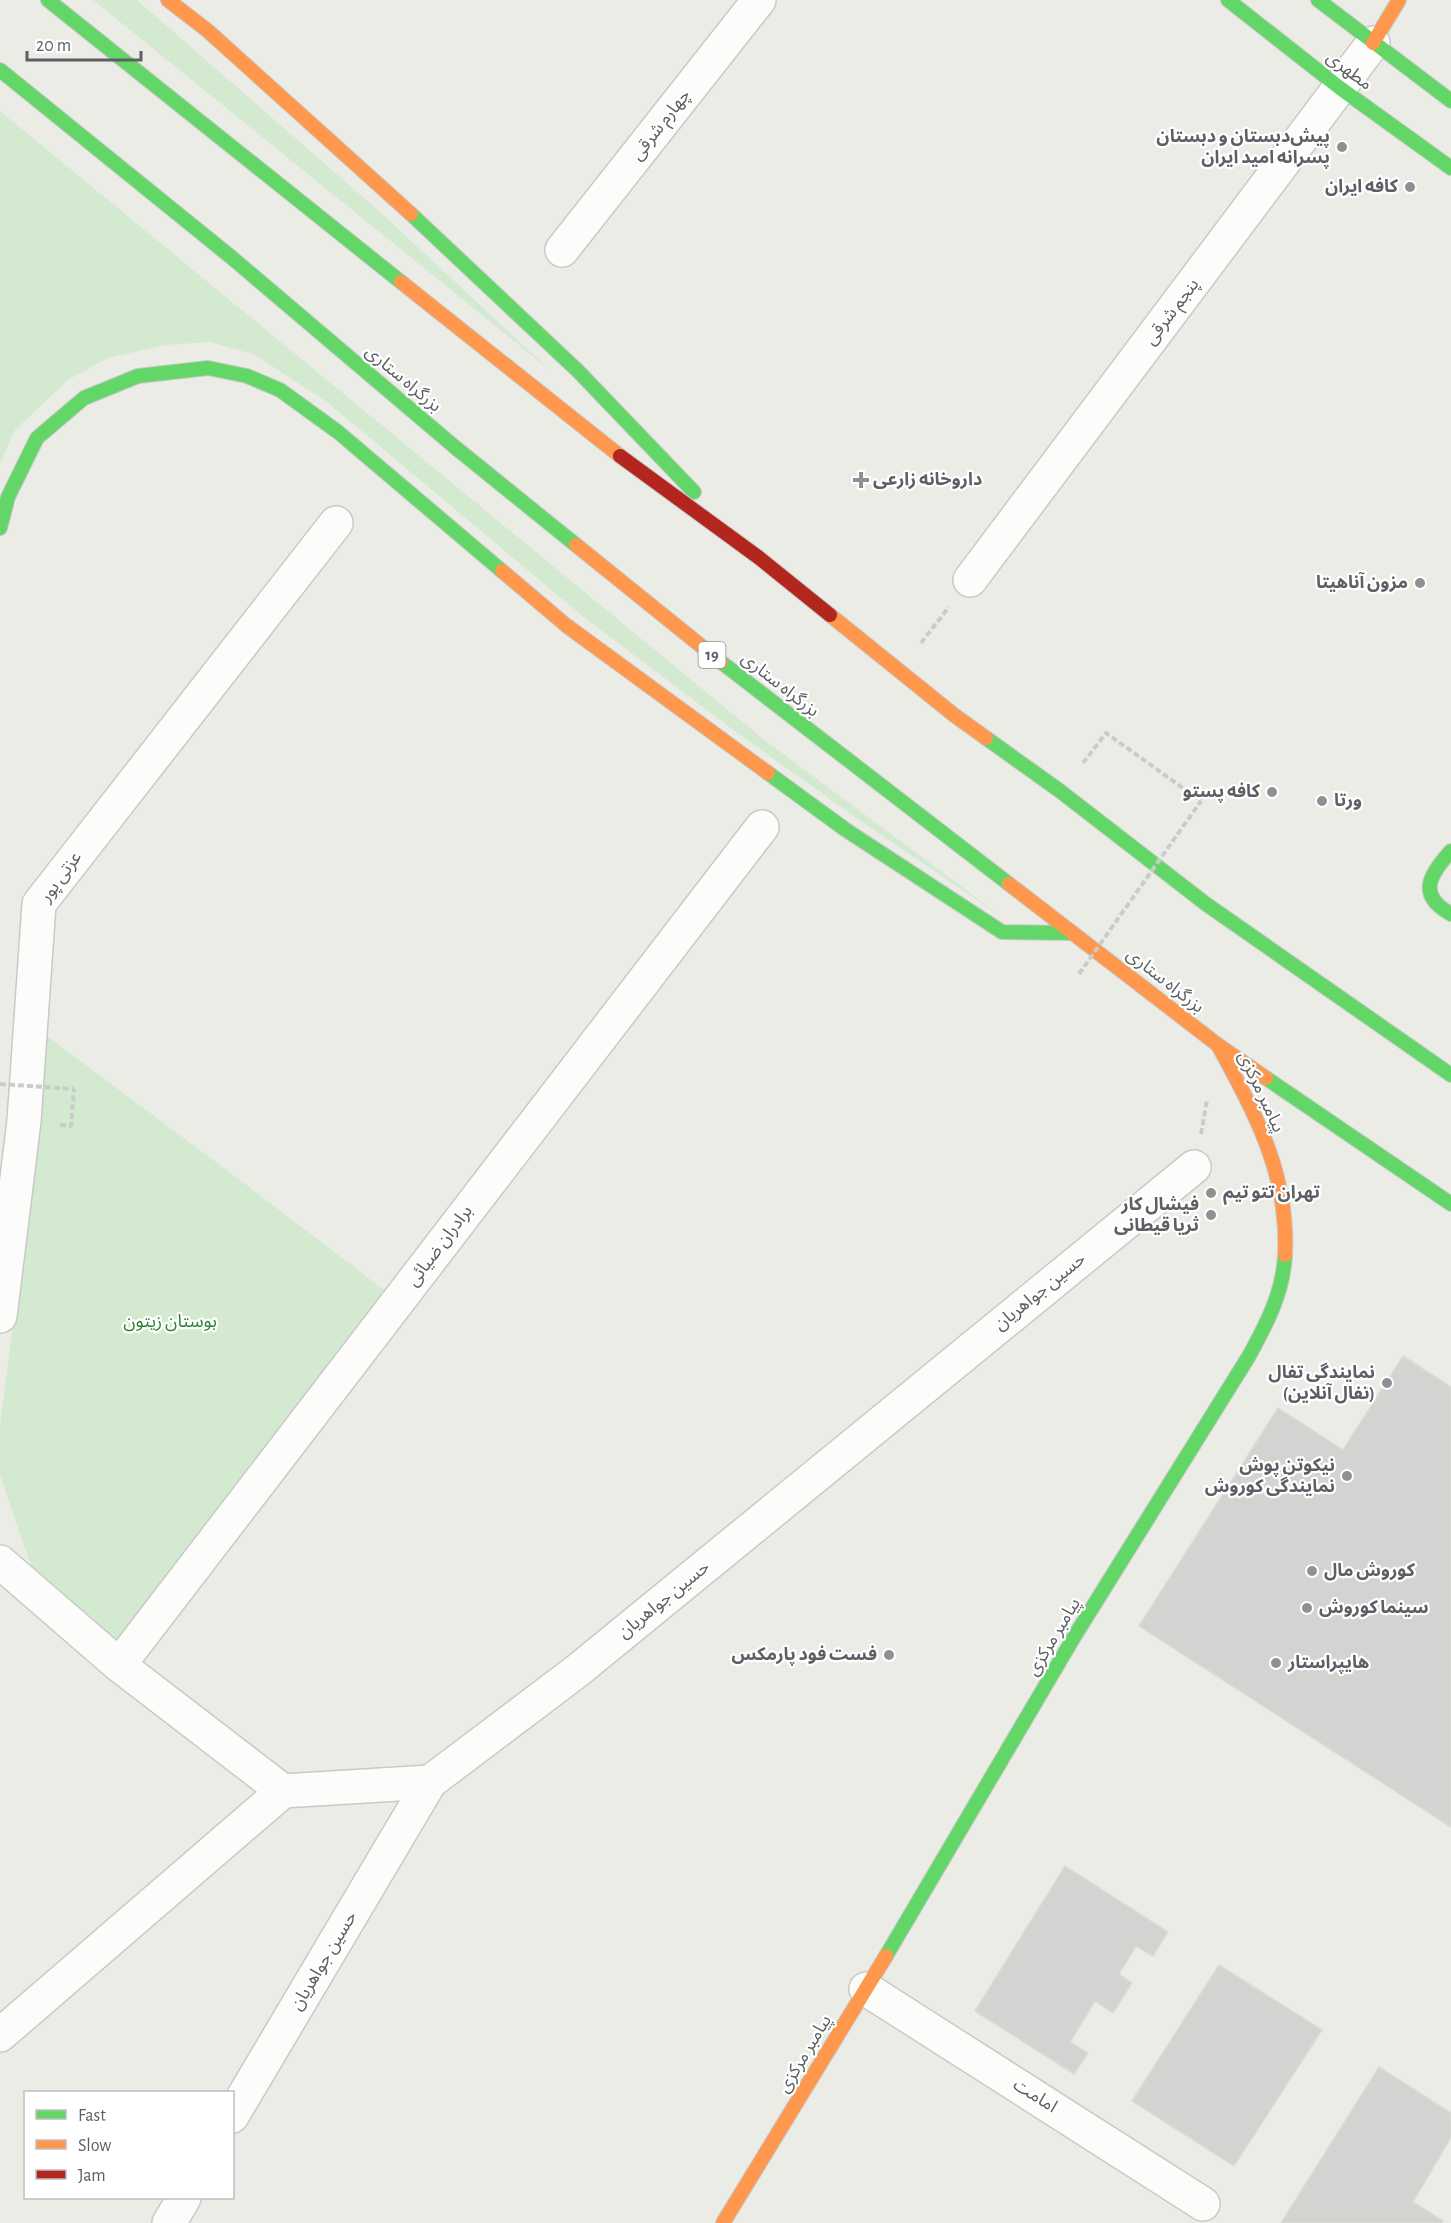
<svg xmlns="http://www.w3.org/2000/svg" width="1451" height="2223" viewBox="0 0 1451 2223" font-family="'Alegreya Sans','Noto Sans Arabic',sans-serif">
	<rect width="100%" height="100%" fill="#ecece7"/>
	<g fill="#d3ead1">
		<path d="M93 0H137L379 211 551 371Z"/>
		<path d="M0 111 762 738 1001 916 869 827 740 735 586 619 327 402 255 355 210 342 165 345 108 358 68 380 15 430 0 464Z"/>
		<path d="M43 1033 244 1183 388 1293 114 1648 33 1572 0 1475V1425L26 1225Z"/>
	</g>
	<g fill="#d4d3d1" stroke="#dcdad6" stroke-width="1.5">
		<path d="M1403 1356 1451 1387V1827L1139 1626 1278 1408 1343 1450Z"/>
		<path d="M1065 1866 1168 1932 1153 1956 1136 1946 1119 1974 1132 1983 1113 2013 1095 2001 1070 2042 1088 2053 1074 2074 975 2011Z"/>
		<path d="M1219 1965 1322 2030 1234 2166 1132 2101Z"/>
		<path d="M1379 2067 1451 2113V2137L1413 2202 1443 2221 1442 2223H1281Z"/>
	</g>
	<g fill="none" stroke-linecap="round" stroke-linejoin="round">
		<g stroke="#c9c9c9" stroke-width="36">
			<g id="street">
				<path d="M562 250 759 0"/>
				<path d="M970 580 1373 43"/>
				<path d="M0 1316 24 1121 39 904 336 523"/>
				<path d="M0 1562 119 1665 283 1791"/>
				<path d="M119 1665 762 827"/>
				<path d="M866 1989 1203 2204"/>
				<path d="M0 2035 283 1791 430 1782"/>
				<path d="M232 2116 430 1782 577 1671 1194 1167"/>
				<path d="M169 2223 184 2198"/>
			</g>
		</g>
		<g stroke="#c7c9c7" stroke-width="16">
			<g id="fast">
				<path d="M48 0 401 282"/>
				<path d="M1228 0 1340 88 1451 168"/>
				<path d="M1318 0 1451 101"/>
				<path d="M0 70 231 257 456 448 576 545"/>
				<path d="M411 214 578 371 694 492"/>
				<path d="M0 528 8 497 37 438 84 398 138 376 208 368 247 376 280 390 338 432 502 571"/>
				<path d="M721 662 1009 884"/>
				<path d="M986 738 1060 791 1206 904 1451 1075"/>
				<path d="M768 773 846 830 1002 932 1071 933"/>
				<path d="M1451 851C1430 874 1416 895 1451 914"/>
				<path d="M1266 1078 1451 1204"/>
				<path d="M886 1956 1074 1637 1249 1356C1267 1323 1283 1293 1285 1255"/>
			</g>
		</g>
		<g stroke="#c7c9c7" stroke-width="16">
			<g id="slow">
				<path d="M168 0 208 31 411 214"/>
				<path d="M1373 43 1399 0"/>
				<path d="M401 282 620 456"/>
				<path d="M576 545 721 662"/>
				<path d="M502 571 567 626 768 773"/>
				<path d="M830 615 954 715 986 738"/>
				<path d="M1009 884 1218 1045 1266 1078"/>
				<path d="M1218 1045C1255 1114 1289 1173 1285 1255"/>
				<path d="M723 2223 886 1956"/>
			</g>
		</g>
		<g stroke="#c7c9c7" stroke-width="16">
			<path id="jam" d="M620 456 758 557 830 615"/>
		</g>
		<g stroke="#c8cdca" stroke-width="4" stroke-dasharray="6 3" stroke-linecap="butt">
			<path d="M921 643 949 607"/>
			<path d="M1083 763 1106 733 1201 801"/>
			<path d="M60 1125 71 1126 74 1089"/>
			<path d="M1201 1134 1207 1100"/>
		</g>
		<use href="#street" stroke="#fcfcfb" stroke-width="33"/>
		<use href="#fast" stroke="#63d668" stroke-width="14"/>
		<use href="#slow" stroke="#ff974d" stroke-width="14"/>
		<use href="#jam" stroke="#b3261e" stroke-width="14"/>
		<g stroke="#c8cdca" stroke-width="4" stroke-dasharray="6 3" stroke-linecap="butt">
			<path d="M1079 974 1201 801"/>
			<path d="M0 1084 74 1089"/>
		</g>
	</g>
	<g fill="#8e9192" stroke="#fff" stroke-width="2">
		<circle cx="1342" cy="147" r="6"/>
		<circle cx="1410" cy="187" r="6"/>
		<path d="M858 471h6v6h6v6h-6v6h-6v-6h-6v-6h6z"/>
		<circle cx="1420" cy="583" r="6"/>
		<circle cx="1272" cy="792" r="6"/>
		<circle cx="1322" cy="801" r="6"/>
		<circle cx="1211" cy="1193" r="6"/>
		<circle cx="1211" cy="1215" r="6"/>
		<circle cx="1387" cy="1383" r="6"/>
		<circle cx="1347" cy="1476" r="6"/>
		<circle cx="1312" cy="1571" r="6"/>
		<circle cx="1307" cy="1608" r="6"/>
		<circle cx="889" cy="1655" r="6"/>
		<circle cx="1276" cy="1663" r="6"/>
	</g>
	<g text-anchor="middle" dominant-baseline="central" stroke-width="4.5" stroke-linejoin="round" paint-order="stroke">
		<rect fill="#fff" stroke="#8d9093" stroke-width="1.5" x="698.5" y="642" width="27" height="26" rx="4.5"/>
		<g font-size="16" font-weight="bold" fill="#5c6065">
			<text x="712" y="655">19</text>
		</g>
		<g font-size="18" fill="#5c6065" stroke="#fff">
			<text transform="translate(1349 71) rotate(37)">مطهری</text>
			<text transform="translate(661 125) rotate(-52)">چهارم شرقی</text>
			<text transform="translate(1172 312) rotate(-53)">پنجم شرقی</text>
			<text transform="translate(403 379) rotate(40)">بزرگراه ستاری</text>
			<text transform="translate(780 685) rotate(38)">بزرگراه ستاری</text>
			<text transform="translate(61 877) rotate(-54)">عزتی پور</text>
			<text transform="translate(1165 981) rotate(38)">بزرگراه ستاری</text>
			<text transform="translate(1261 1092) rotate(65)">پیامبر مرکزی</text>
			<text transform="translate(440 1246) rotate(-53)">برادران ضیائی</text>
			<text transform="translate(1040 1292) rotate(-39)">حسین جواهریان</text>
			<text transform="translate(664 1600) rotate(-39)">حسین جواهریان</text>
			<text transform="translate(1054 1637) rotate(-59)">پیامبر مرکزی</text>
			<text transform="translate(324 1961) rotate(-59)">حسین جواهریان</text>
			<text transform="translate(805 2054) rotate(-59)">پیامبر مرکزی</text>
			<text transform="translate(1035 2096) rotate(32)">امامت</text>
		</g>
		<g font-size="18" font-weight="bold" fill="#5c6065" stroke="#fff" text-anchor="end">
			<text x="1330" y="137">پیش‌دبستان و دبستان<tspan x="1330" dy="21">پسرانه امید ایران</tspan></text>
			<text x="1398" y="187">کافه ایران</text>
			<text x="873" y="480" text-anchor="start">داروخانه زارعی</text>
			<text x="1408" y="583">مزون آناهیتا</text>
			<text x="1260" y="792">کافه پستو</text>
			<text x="1334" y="801" text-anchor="start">ورتا</text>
			<text x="1223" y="1193" text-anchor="start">تهران تتو تیم</text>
			<text x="1199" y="1205">فیشال کار<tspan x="1199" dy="21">ثریا قیطانی</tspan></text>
			<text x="1375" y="1373">نمایندگی تفال<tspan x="1375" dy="21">(تفال آنلاین)</tspan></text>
			<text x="1335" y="1466">نیکوتن پوش<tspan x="1335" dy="21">نمایندگی کوروش</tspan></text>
			<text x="1324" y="1571" text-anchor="start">کوروش مال</text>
			<text x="1319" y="1608" text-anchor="start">سینما کوروش</text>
			<text x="877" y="1655">فست فود پارمکس</text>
			<text x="1288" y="1663" text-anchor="start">هایپراستار</text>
		</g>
		<g font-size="18" fill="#2f8230" stroke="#fff">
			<text x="170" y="1322">بوستان زیتون</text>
		</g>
	</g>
	<rect x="24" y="2091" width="210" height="108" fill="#ffffff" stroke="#bebfc1" stroke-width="1.5"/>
	<rect x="36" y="2110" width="30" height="9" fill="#63d668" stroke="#bebfc1" stroke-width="1.5"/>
	<text x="78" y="2121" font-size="18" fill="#5c6065">Fast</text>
	<rect x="36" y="2140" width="30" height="9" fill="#ff974d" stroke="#bebfc1" stroke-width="1.5"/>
	<text x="78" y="2151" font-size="18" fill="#5c6065">Slow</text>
	<rect x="36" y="2170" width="30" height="9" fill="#b3261e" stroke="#bebfc1" stroke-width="1.5"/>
	<text x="78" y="2181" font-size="18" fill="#5c6065">Jam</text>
	<path d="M27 51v9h114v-9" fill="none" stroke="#5c6065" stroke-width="3"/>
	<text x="36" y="51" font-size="18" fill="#5c6065" stroke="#ffffff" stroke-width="4.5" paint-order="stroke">20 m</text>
</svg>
